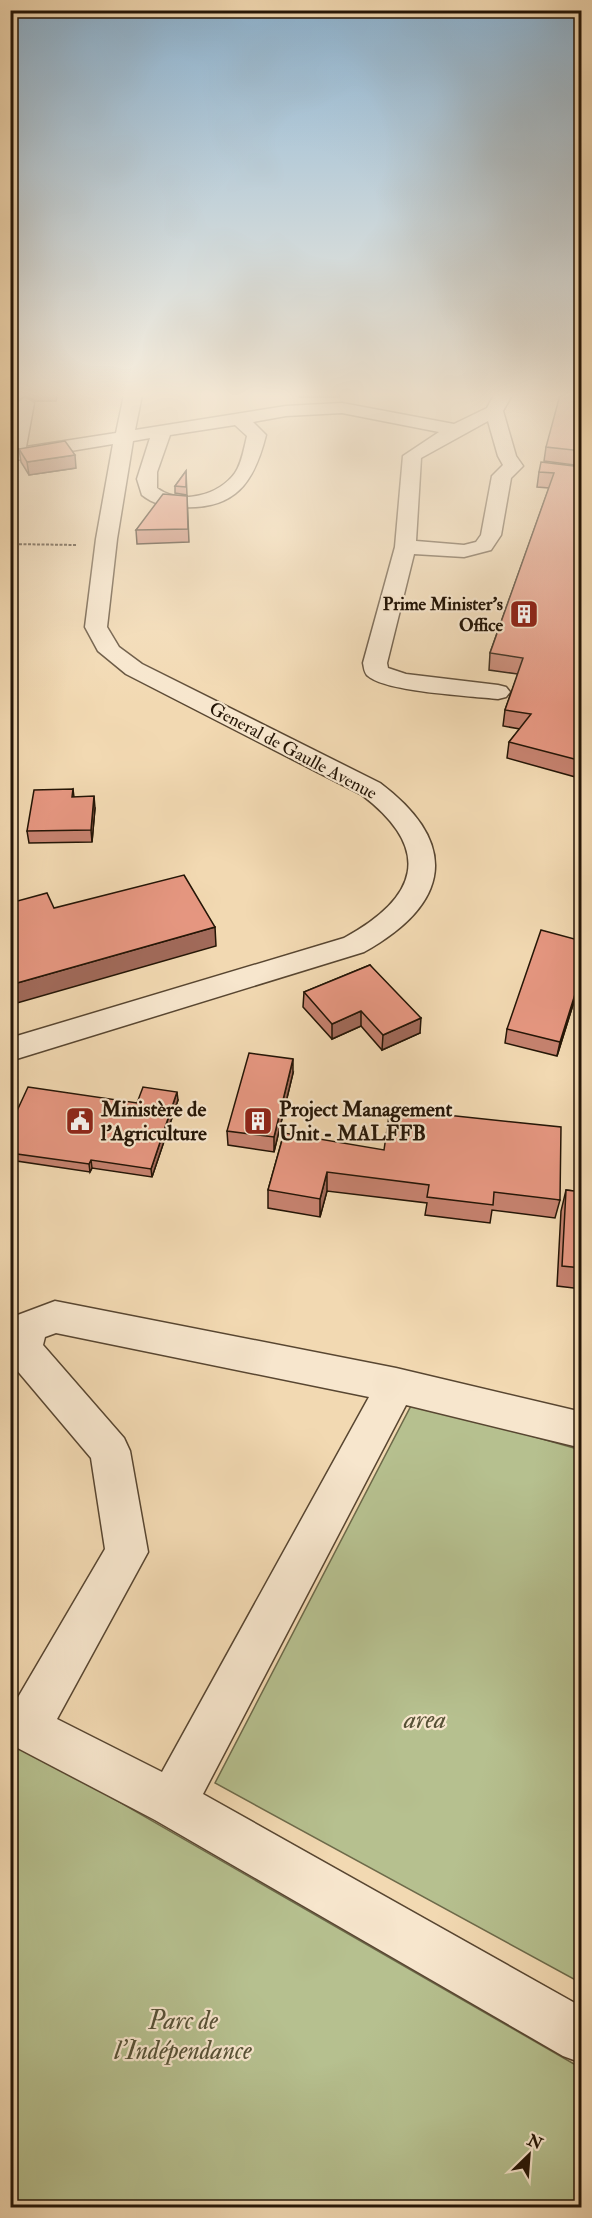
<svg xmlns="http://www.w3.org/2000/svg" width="592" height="2218" viewBox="0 0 592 2218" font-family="'IM FELL Double Pica',serif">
	<rect width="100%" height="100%" fill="#f2d9b2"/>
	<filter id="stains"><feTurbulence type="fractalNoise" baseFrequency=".00333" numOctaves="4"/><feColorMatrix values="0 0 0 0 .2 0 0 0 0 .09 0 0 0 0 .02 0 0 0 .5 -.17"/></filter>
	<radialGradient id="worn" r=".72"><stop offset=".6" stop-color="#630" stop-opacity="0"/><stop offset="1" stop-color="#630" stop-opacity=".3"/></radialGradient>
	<g fill="#b6c08f" stroke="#6d6a4a" stroke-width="1.5">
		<path d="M413 1402 581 1450V1983L215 1783Z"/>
		<path d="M10 1739 581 2068V2207H11Z"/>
	</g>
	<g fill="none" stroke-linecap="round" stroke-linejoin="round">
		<g stroke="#584631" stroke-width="3">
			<g id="minor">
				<path d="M124 395H142L135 430 286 406 342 403 454 424 487 408 494 395H512L503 411 516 456 523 466 511 478 501 535 491 550 464 557 414 554 387 663 388 668 406 674 498 685 506 687 510 692 506 697 498 699C471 696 386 692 368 676 364 673 364 667 363 663L395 547 403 456 439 432 342 413 286 416 253 422 266 435C254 483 235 510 181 507 167 507 153 504 142 495L137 479 150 438 133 441 117 539 107 627 119 647 142 664 380 783C461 844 450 904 364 952L10 1061V1038L344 938C418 898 434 850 362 795L126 674 98 651 85 627 96 539 113 444 10 461V431L16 403 25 398 34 403 26 447 116 433ZM488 421 498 456 503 465 492 476 481 535 476 542 464 545 416 541 421 458ZM235 425 247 436C244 448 242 463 235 473 219 495 181 506 157 488V472L170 435Z"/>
				<path d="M55 1301 396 1368 582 1412V1448L406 1405 203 1794 582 2007V2063L563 2056 155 1820 10 1744V1696L17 1699 105 1549 91 1458 10 1362V1324L15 1316ZM56 1333 369 1397 162 1772 57 1719 148 1552 130 1451 124 1438 43 1345 45 1337Z"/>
			</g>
		</g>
		<path stroke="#241506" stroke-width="2" stroke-dasharray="3 1.5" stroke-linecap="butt" d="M10 544 76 545"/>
		<use href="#minor" fill="#f7e6cd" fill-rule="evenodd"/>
	</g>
	<g fill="#c6826f" stroke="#241506" stroke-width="1.5">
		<path d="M10 395H57L56 401H35L26 396 15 401Z"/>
		<rect x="299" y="395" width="40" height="2"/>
		<path d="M582 395V466L544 461 546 447Z"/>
		<path d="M19 449 76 468 29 475 21 462Z"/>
		<path d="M582 467V768L579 778 507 758 509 742 520 729 503 726 505 710 518 674 489 670 490 653 549 488 537 487 539 472Z"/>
		<path d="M186 471 187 495 175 493V486Z"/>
		<path d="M187 496 189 542 137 544 136 530Z"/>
		<path d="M73 789 74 797 95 808 92 842 29 843 27 831Z"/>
		<path d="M582 941V976L557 1056 505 1043 507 1029Z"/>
		<path d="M370 965 420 1033 382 1050 361 1026 332 1039 303 1007 304 992Z"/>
		<path d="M293 1073 274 1152 228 1145 227 1131Z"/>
		<path d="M178 1100 152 1177 92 1168 90 1172 10 1160V1126L137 1103Z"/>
		<path d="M284 1133 560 1200 555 1218 492 1210 490 1223 425 1215 427 1203 327 1191 320 1217 268 1208V1190Z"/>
		<path d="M566 1190 582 1192V1289L557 1286 561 1211Z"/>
	</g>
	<g fill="#a16a5a" stroke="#241506" stroke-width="1.5">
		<path d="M11 395H26V396L15 401 10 419Z"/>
		<path d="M75 455 76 468 29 475 27 462Z"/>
		<path d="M94 796 95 808 92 842 91 830Z"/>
		<path d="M215 927 216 946 10 1005V985Z"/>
		<path d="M582 972V976L557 1056 560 1042Z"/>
		<path d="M361 1011V1026L332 1039V1024Z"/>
		<path d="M421 1018 420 1033 382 1050 383 1035Z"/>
		<path d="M293 1059V1073L274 1152V1137Z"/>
		<path d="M177 1092 178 1100 152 1177 151 1169Z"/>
		<path d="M91 1160 92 1168 90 1172 89 1164Z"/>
		<path d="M327 1172V1191L320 1217V1199Z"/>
	</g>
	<g fill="#e69781" stroke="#241506" stroke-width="1.5">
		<path d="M560 395H582V451L546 447Z"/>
		<path d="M65 441 75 455 27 462 19 449Z"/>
		<path d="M541 462 582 467V761L509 742 531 714 505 710 523 658 490 653 554 473 539 472Z"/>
		<path d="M186 471V487L175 486Z"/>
		<path d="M163 494 187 496 188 529 136 530Z"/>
		<path d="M73 789 72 797 94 796 91 830 27 831 34 790Z"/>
		<path d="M184 875 215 927 10 985V903L47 893 54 908Z"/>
		<path d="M541 930 582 941V972L560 1042 507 1029Z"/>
		<path d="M370 965 421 1018 383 1035 361 1011 332 1024 304 992Z"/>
		<path d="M249 1053 293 1059 274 1137 227 1131Z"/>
		<path d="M28 1087 137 1103 143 1087 177 1092 151 1169 91 1160 89 1164 10 1153V1126Z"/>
		<path d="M390 1109 561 1127 560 1200 494 1192 493 1205 427 1197 429 1185 327 1172 320 1199 268 1190 284 1133 384 1150Z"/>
		<path d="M566 1190 582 1192V1268L562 1266Z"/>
	</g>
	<linearGradient id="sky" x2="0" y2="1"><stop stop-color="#8cb5d5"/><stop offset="0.56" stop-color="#f9eedc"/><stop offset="1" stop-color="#f9eedc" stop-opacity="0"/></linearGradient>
	<rect width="592" height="705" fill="url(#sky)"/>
	<defs>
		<g id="building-square" transform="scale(1.5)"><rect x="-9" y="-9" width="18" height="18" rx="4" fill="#8f2418" stroke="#f7e6cd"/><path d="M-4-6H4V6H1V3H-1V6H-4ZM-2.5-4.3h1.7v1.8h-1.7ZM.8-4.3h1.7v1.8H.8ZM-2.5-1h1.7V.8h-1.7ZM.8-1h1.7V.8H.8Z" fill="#fff"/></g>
		<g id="civic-square" transform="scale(1.5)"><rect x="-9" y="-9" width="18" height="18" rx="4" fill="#8f2418" stroke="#f7e6cd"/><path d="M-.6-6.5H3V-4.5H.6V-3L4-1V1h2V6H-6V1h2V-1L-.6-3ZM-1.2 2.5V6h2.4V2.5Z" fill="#fff"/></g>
	</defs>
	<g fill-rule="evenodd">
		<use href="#building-square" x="524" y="614"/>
		<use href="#civic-square" x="80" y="1121"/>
		<use href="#building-square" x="258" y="1121"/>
	</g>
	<g text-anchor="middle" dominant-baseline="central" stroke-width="4.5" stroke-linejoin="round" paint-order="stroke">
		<g font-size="18" font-weight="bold" fill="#241506" stroke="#f7e6cd" text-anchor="end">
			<text x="503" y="604">Prime Minister's<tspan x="503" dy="21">Office</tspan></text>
		</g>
		<g font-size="18" fill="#241506" stroke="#f7e6cd">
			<text transform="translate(293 751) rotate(28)">General de Gaulle Avenue</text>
		</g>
		<g font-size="21" font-weight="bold" fill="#241506" stroke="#f7e6cd" text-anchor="start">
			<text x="101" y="1109">Ministère de<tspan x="101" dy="24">l'Agriculture</tspan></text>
			<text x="279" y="1109">Project Management<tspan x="279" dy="24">Unit - MALFFB</tspan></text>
		</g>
		<g font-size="26" font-style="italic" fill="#575136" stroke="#f7e6cd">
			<text x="425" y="1720">area</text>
			<text x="183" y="2021">Parc de<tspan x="183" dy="30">l'Indépendance</tspan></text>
		</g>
	</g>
	<rect width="592" height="2218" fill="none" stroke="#f2d9b2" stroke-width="36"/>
	<rect x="12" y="12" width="568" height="2194" fill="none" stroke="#241506" stroke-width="3"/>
	<rect x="18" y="18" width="556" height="2182" fill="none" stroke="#241506" stroke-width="1.5"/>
	<g transform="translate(529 2155) rotate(25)" stroke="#f7e6cd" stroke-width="4.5" paint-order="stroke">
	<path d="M0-4.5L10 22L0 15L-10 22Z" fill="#241506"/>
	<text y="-9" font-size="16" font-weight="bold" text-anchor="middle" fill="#241506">N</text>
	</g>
	<rect width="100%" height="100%" filter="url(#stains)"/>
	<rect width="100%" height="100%" fill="url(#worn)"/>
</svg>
